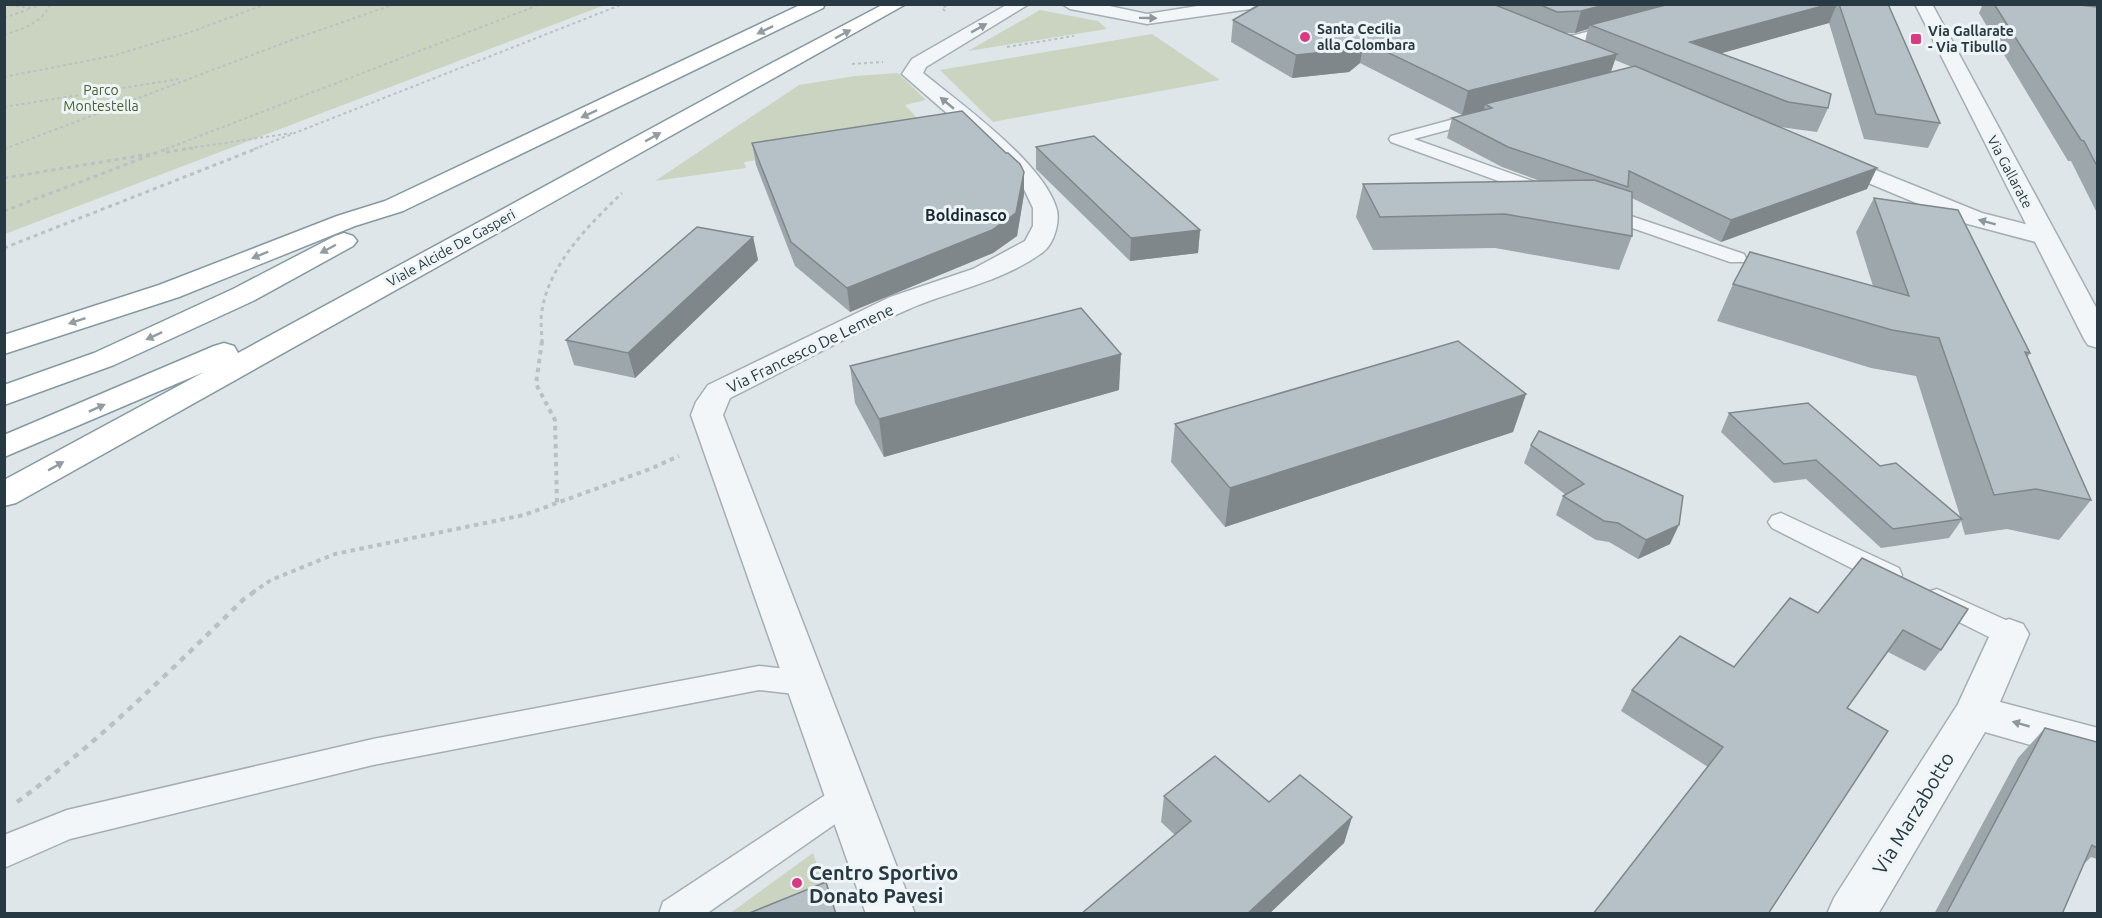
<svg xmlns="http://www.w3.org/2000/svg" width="2102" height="918" viewBox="0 0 2102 918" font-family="Ubuntu,sans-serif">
	<rect width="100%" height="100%" fill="#dfe6ea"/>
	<g fill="#cbd4c0">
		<path d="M5 4H605V5L5 234Z"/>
		<path d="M1040 10 1098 21 1107 29 968 51Z"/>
		<path d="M1152 34 1220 80 993 122 940 70Z"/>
		<path d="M898 73 926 100 905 105 931 133 744 162 746 168 655 181 799 85 855 76Z"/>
		<path d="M813 853 834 913 729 914Z"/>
	</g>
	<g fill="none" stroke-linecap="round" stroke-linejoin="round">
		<g stroke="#a4afb4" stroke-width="3">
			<g id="service">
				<path d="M1480 112 1485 114 1488 117 1485 120 1414 139 1552 188 1555 192 1552 196H1540L1391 142 1389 139 1391 136Z"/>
				<path d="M1601 206 1744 254 1746 258 1744 262H1730L1595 215 1592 211 1595 207Z"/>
				<path d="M1781 513 1899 568 1902 575 1899 582 1889 585 1879 582 1772 528 1768 522 1772 516Z"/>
				<path d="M1937 589 2019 626 2023 634 2019 642 2009 645 1999 642 1927 606 1923 599 1927 592Z"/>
				<path d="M759 666 804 671 814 675 819 683 814 691 804 695 759 690 373 765 70 839 4 868V835L67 810 373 739Z"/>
				<path d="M847 784 858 788 863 798 858 808 706 914H659L663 902 836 788Z"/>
			</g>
		</g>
		<g stroke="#a4afb4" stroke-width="3">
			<g id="minor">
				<path d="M1008 4H1029L926 67 923 73C961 104 1041 161 1056 207 1061 220 1054 244 1043 252 1003 282 953 290 909 309 848 335 789 369 730 398L723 415 915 914H866L691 415 696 402 708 385 890 297 973 269 1025 241 1033 226V208L1022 185 980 142 902 74 912 59Z"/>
				<path d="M1062 4H1100L1147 14 1210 4H1258L1250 9 1147 24 1070 9Z"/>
				<path d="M1692 4H1722L1720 8 1575 47 1543 46 1541 42 1543 38 1575 35Z"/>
				<path d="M1831 152 1982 213 2052 231 2056 236 2052 241 2043 244 1964 223 1823 164 1820 159 1823 154Z"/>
				<path d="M2009 619 2023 624 2029 634 2000 702 2098 728V764L1985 732 1878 914H1827L1834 898 1958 704 1995 624Z"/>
			</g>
		</g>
		<g stroke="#a4afb4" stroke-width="3">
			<path id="tertiary" d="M1915 4H1932L2098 311V348L2088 345 2084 339Z"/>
		</g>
		<g stroke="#8599a1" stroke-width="3">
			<g id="trunk">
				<path d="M802 4H825L823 8 403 211 355 226 179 297 4 354V335L159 285 337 216 385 201Z"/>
				<path d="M884 4H906L16 503 4 506V480L204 372 4 457V435L214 346 224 343 234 346 238 353 755 72Z"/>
				<path d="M344 233 353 236 357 241 353 246 253 301 114 365 4 405V385L94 353 233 289 335 236Z"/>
			</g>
		</g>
		<g stroke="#b9c1c5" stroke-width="2" stroke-dasharray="3 3" stroke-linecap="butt">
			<path d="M4 5 33 8 41 4"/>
			<path d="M945 11 942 8 950 4"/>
			<path d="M4 18 32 8"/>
			<path d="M4 35C22 29 43 23 50 4"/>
			<path d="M1007 47 1074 36"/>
			<path d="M852 64 883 62"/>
			<path d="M4 77 112 56 188 33 266 4"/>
			<path d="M4 107 179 79"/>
			<path d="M4 149 297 38 395 4"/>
			<path d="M166 149 541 4"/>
			<path d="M183 149 292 133"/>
			<path d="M254 149 623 4"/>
		</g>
		<g stroke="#b9c1c5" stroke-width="3" stroke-dasharray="4 4" stroke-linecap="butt">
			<path d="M4 149 7 148"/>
			<path d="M166 152 193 148"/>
			<path d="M4 178 150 154"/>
			<path d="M4 211 169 148"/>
			<path d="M4 248 258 148"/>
			<path d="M542 343C542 332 540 321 542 310 550 263 589 225 622 193"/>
		</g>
		<g stroke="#b9c1c5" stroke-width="4" stroke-dasharray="4.5 4.5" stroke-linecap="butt">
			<path d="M542 341 536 384 555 420 557 503"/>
			<path d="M252 593 271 580 335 554 524 515 650 469 679 456"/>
		</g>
		<path stroke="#b9c1c5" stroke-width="4.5" stroke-dasharray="6 6" stroke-linecap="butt" d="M17 802C99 742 171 670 244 599L254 592"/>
		<use href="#service" fill="#f2f6f8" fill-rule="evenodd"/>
		<use href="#minor" fill="#f2f6f8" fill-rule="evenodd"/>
		<use href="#tertiary" fill="#f2f6f8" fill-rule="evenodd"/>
		<use href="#trunk" fill="#fff" fill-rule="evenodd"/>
	</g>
	<g fill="#9da6ab" fill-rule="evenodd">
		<path d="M1261 4H1888L1940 123 1928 148 1864 139 1829 23 1721 53 1828 108 1817 132 1780 127 1867 189 1721 242 1632 198V236L1619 270 1495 248 1373 250 1356 217 1363 184 1540 181 1502 167 1447 138 1452 118 1462 115 1360 63 1349 72 1292 78 1231 42 1233 20ZM1588 29 1585 41 1564 33H1575ZM1615 60 1632 67 1611 72Z"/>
		<path d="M1983 4H2097V213L2071 161H2068L1979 13Z"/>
		<path d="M752 143 1006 153 1024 194 1017 236 993 253 850 312 795 266 756 165Z"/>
		<path d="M1036 147 1200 230 1198 253 1130 261 1036 169Z"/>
		<path d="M1874 198 2030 353 2027 358 2091 500 2059 540 2007 529 1965 535 1961 521 1949 538 1881 548 1806 479 1774 483 1721 432 1729 413 1880 466 1960 516 1916 376 1871 368 1717 321 1733 284 1873 286 1856 232Z"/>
		<path d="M753 237 758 260 635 378 574 365 566 340Z"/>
		<path d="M850 366 1119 390 884 457 855 403Z"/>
		<path d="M1526 394 1513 432 1225 527 1171 462 1175 424Z"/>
		<path d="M1531 445 1670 544 1638 559 1609 542 1596 540 1556 515 1563 496 1566 495 1524 463Z"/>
		<path d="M1862 558 1941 650 1925 671 1888 652 1847 708 1708 767 1621 711 1632 690 1734 667 1818 613Z"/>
		<path d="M2045 728 2097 742V859L2091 857 2084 864 2062 914H1934L2018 758Z"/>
		<path d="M1164 796 1269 802 1352 817 1344 843 1269 914H1081L1175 835 1161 822Z"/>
	</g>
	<g fill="#7f878b">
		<path d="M1608 4H1681L1590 25 1588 29 1575 33 1581 11Z"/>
		<path d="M1830 4H1837L1829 23 1687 63 1690 42Z"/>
		<path d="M1364 41 1360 63 1349 72 1292 78 1296 55Z"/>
		<path d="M1617 54 1609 77 1485 104 1484 110 1462 115 1468 91Z"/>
		<path d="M1877 168 1867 189 1721 242 1731 220Z"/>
		<path d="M1024 172V194L1017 236 993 253 850 312 847 288Z"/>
		<path d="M1200 230 1198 253 1130 261 1131 238Z"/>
		<path d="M753 237 758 260 635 378 628 353Z"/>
		<path d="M1121 354 1119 390 884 457 879 419Z"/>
		<path d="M1526 394 1513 432 1225 527 1230 488Z"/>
		<path d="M1679 525 1670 544 1638 559 1646 540Z"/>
		<path d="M1352 817 1344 843 1269 914H1247Z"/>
	</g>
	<g fill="#b6c1c7" stroke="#7f878b" stroke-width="1.5">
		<path d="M1261 4H1493L1617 54 1468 91 1364 41 1353 49 1296 55 1233 20Z"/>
		<path d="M1538 4H1608L1581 11 1557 12Z"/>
		<path d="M1669 4H1830L1690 42 1831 94 1828 108 1788 102 1590 25Z"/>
		<path d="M1839 4H1888L1940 123 1876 114Z"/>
		<path d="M1994 4H2072L2097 7V166L2084 141 2081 140Z"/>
		<path d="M1635 66 1877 168 1731 220 1629 171 1628 187 1508 147 1452 118 1492 108 1485 104Z"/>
		<path d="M962 111 1006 153H1008L1020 164 1024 172 1016 213 992 230 847 288 791 242 752 143Z"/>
		<path d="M1094 136 1200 230 1131 238 1036 147Z"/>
		<path d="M1594 180 1632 192V236L1505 214 1380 217 1363 184Z"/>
		<path d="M1874 198 1958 210 2030 353 2025 352 2091 500 2036 489 1994 495 1939 338 1892 330 1733 284 1750 252 1909 296Z"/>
		<path d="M697 227 753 237 628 353 566 340Z"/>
		<path d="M1081 308 1121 354 879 419 850 366Z"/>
		<path d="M1458 341 1526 394 1230 488 1175 424Z"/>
		<path d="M1808 403 1880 466 1896 463 1962 519 1893 529 1816 460 1784 464 1729 413Z"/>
		<path d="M1539 431 1683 496 1679 525 1646 540 1618 523 1604 521 1563 496 1584 484 1531 445Z"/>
		<path d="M1862 558 1968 609 1941 650 1903 630 1847 708 1888 731 1768 914H1593L1723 747 1632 690 1680 636 1734 667 1790 598 1818 613Z"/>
		<path d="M2045 728 2097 742V848L2092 845 2062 914H1946Z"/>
		<path d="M1215 756 1269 802 1300 775 1352 817 1247 914H1081L1191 821 1164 796Z"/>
		<path d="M826 882 836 914H747Z"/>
	</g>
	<defs><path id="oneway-solid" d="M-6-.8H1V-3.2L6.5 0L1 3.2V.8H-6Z" transform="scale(1.5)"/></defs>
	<g fill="#8c989d">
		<use href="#oneway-solid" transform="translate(1148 18) rotate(1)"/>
		<use href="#oneway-solid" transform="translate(979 28) rotate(-29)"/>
		<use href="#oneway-solid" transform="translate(947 103) rotate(-140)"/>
		<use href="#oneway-solid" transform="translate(1987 222) rotate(-165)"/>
		<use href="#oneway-solid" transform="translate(2021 724) rotate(-164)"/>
	</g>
	<g fill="#939ca0">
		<use href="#oneway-solid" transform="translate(765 30) rotate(154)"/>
		<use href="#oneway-solid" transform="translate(843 34) rotate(-28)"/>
		<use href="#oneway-solid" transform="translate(589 114) rotate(155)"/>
		<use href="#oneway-solid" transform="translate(653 137) rotate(-29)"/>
		<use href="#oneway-solid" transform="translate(328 249) rotate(152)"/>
		<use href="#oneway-solid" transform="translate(260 255) rotate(158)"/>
		<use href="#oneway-solid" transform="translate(77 321) rotate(162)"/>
		<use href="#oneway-solid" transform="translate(154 336) rotate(155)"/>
		<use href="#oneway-solid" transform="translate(97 408) rotate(-24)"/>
		<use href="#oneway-solid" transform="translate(56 466) rotate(-29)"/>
	</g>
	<g fill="#d83b81" stroke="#eff5f7" stroke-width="2">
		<circle cx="1305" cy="37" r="6"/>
		<rect x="1910" y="33" width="12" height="12" rx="3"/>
		<circle cx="797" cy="883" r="6"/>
	</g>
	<g text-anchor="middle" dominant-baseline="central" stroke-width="6" stroke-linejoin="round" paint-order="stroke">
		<g font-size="14" font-weight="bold" fill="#273942" stroke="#eff5f7" text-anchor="start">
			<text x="1317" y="29">Santa Cecilia<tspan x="1317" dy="16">alla Colombara</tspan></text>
			<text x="1928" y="31">Via Gallarate<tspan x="1928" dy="16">- Via Tibullo</tspan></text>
		</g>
		<g font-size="14" fill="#485f33" stroke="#eff5f7">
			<text x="101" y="90">Parco<tspan x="101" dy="16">Montestella</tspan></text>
		</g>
		<g font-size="14" fill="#273942" stroke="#eff5f7">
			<text transform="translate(2010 172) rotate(62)">Via Gallarate</text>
			<text transform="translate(451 248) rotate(-29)">Viale Alcide De Gasperi</text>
		</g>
		<g font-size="16" font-weight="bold" fill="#192933" stroke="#eff5f7">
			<text x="966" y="215">Boldinasco</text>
		</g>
		<g font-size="16" fill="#273942" stroke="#eff5f7">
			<text transform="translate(810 348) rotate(-26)">Via Francesco De Lemene</text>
		</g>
		<g font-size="20" fill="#273942" stroke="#eff5f7">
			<text transform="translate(1913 813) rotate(-59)">Via Marzabotto</text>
		</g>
		<g font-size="20" font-weight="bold" fill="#273942" stroke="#eff5f7" text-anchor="start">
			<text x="809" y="872">Centro Sportivo<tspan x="809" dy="23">Donato Pavesi</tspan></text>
		</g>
	</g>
	<rect width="2102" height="918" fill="none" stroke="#273942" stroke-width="12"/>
</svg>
